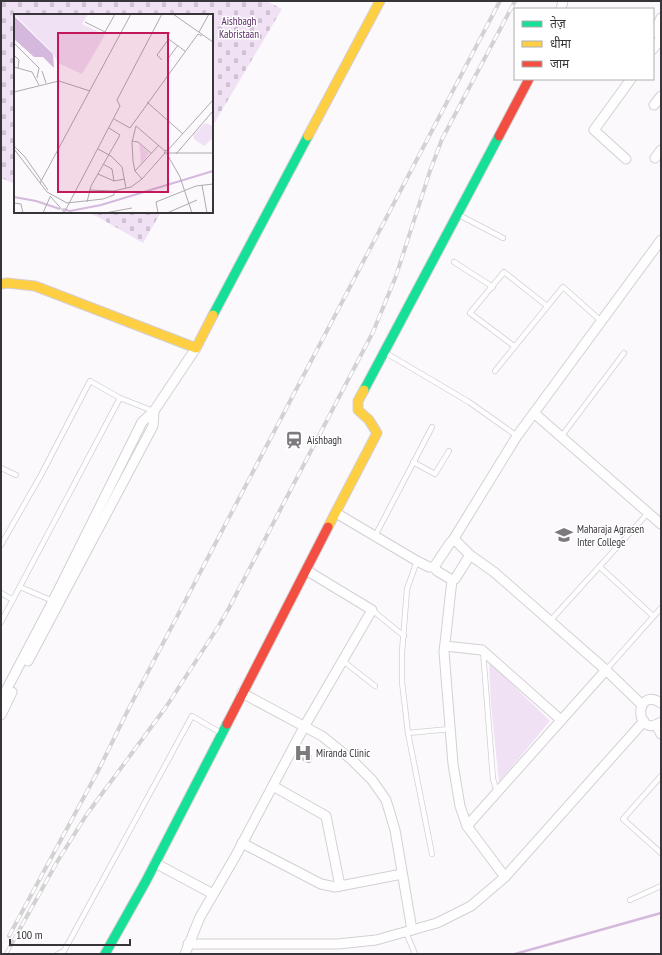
<svg xmlns="http://www.w3.org/2000/svg" width="662" height="955" viewBox="0 0 662 955" font-family="'PT Sans Narrow','Noto Sans Devanagari',sans-serif">
	<defs>
		<pattern id="cemetery-stones" width="16" height="16" patternUnits="userSpaceOnUse"><rect width="16" height="16" fill="#f0e1f5"/><path d="M2 7V4a2 2 0 0 1 4 0v3zM10 15v-3a2 2 0 0 1 4 0v3z" fill="#cfc2d3"/></pattern>
		<pattern id="building-cross-hatch" width="8" height="8" patternUnits="userSpaceOnUse"><rect width="8" height="8" fill="#e5e1e5"/><path d="M0 0l8 8M0 8l8-8" fill="none" stroke="#c5c2c5"/></pattern>
		<filter id="shadow"><feDropShadow dx="2.5" dy="2.5" stdDeviation="0" flood-color="#0004"/></filter>
	</defs>
	<rect width="100%" height="100%" fill="#fcf9fd"/>
	<path fill="#f0e1f5" d="M489 662 550 721 499 782 491 705Z"/>
	<g fill="url(#cemetery-stones)">
		<path d="M1 1H266L282 9 212 127V15H15V184L1 178Z"/>
		<path d="M85 212H161L143 243 98 217Z"/>
	</g>
	<g fill="none" stroke-linecap="round" stroke-linejoin="round">
		<path stroke="#d5b9dd" stroke-width="2.5" d="M515 954 661 913"/>
	</g>
	<path fill="url(#building-cross-hatch)" stroke="#c3c0c4" filter="url(#shadow)" d="M299 748 310 754 307 761 296 755Z"/>
	<g fill="none" stroke-linecap="round" stroke-linejoin="round">
		<g stroke="#d3d0d4" stroke-width="6">
			<g id="lane">
				<path d="M459 215 503 238"/>
				<path d="M454 262 493 287"/>
				<path d="M514 346 470 313 504 272 547 306"/>
				<path d="M386 353 469 402 517 436"/>
				<path d="M495 371 563 287 601 321"/>
				<path d="M561 437 624 353"/>
				<path d="M413 462 435 474 449 451"/>
				<path d="M1 468 16 475"/>
				<path d="M375 536 432 427"/>
				<path d="M1 545 41 475 90 381 120 398 153 411"/>
				<path d="M417 561 407 589 402 652V682L408 733 432 854"/>
				<path d="M600 567 653 616"/>
				<path d="M20 587 53 601"/>
				<path d="M1 593 13 600"/>
				<path d="M372 610 404 636"/>
				<path d="M550 621 648 513"/>
				<path d="M1 622 120 398"/>
				<path d="M483 651 493 779 497 792"/>
				<path d="M343 661 375 686"/>
				<path d="M606 670 661 608"/>
				<path d="M408 733 450 729"/>
				<path d="M661 776 623 819 661 853"/>
				<path d="M630 900 661 886"/>
				<path d="M406 932 415 954"/>
				<path d="M58 954 64 951 192 716 221 733"/>
			</g>
		</g>
		<g stroke="#d3d0d4" stroke-width="11">
			<g id="street">
				<path d="M561 9 563 1"/>
				<path d="M661 18 655 30 661 38"/>
				<path d="M653 49 661 38"/>
				<path d="M654 105 661 96"/>
				<path d="M655 158 661 150"/>
				<path d="M626 159 594 130 631 79"/>
				<path d="M534 413 661 524"/>
				<path d="M336 513 417 561 429 567H434L437 571 452 580"/>
				<path d="M453 540 456 541 470 555 494 572 606 670 642 705"/>
				<path d="M470 555 455 579 452 580 444 652 453 764 460 806 467 826 505 877"/>
				<path d="M434 567 450 543 453 540 517 436 661 240"/>
				<path d="M445 646 482 650 561 720"/>
				<path d="M28 661 153 426 154 411"/>
				<path d="M242 693 322 736 352 760 372 780 386 800 395 830 412 930"/>
				<path d="M1 700 53 601 142 422 154 411 196 348"/>
				<path d="M661 703C634 685 634 740 661 722"/>
				<path d="M1 715 12 692"/>
				<path d="M656 725 661 734"/>
				<path d="M273 786 326 816 340 886"/>
				<path d="M467 826 606 670"/>
				<path d="M242 843 321 884 335 887 402 874"/>
				<path d="M155 863 213 894"/>
				<path d="M188 944H338L376 940 437 923 471 906 505 877 644 721"/>
				<path d="M185 954 200 917 235 857 304 727 372 610 306 570"/>
			</g>
		</g>
		<g stroke="#d3d0d4" stroke-width="11">
			<g id="fast">
				<path d="M213 315 308 136"/>
				<path d="M364 390 499 136"/>
				<path d="M105 954 146 881 227 724"/>
			</g>
		</g>
		<g stroke="#d3d0d4" stroke-width="11">
			<g id="slow">
				<path d="M308 136 380 1"/>
				<path d="M1 284 7 283 35 286 196 348 213 315"/>
				<path d="M328 527 377 433 369 420 358 410V401L364 390"/>
			</g>
		</g>
		<g stroke="#d3d0d4" stroke-width="11">
			<g id="jam">
				<path d="M499 136 529 79"/>
				<path d="M227 724 328 527"/>
			</g>
		</g>
		<use href="#lane" stroke="#fffeff" stroke-width="4.5"/>
		<use href="#street" stroke="#fffeff" stroke-width="9"/>
		<use href="#fast" stroke="#16e098" stroke-width="9"/>
		<use href="#slow" stroke="#ffcf43" stroke-width="9"/>
		<use href="#jam" stroke="#f24e42" stroke-width="9"/>
		<g stroke="#d2d2d2" stroke-width="4">
			<g id="rail">
				<path d="M9 936 98 771 128 710 500 1"/>
				<path d="M6 954 57 862 87 814 166 707 218 627 229 608 373 332 396 276 430 171 442 139 515 1"/>
			</g>
		</g>
		<use href="#rail" stroke="#fff" stroke-width="2.5" stroke-dasharray="8" stroke-linecap="butt"/>
	</g>
	<defs>
		<g id="station-bare" transform="scale(1.38)"><path d="M-3-6H3Q5-6 5-4V2Q5 4 3 4L4.5 6H3L1.5 4h-3L-3 6H-4.5L-3 4Q-5 4-5 2V-4Q-5-6-3-6ZM-3.5-4v3h7v-3ZM-3.5 1v1.5H-2V1ZM2 1v1.5H3.5V1Z" fill="#7d7a7e" stroke="#fff" stroke-width="2.5" paint-order="stroke"/></g>
		<g id="university-bare" transform="scale(1.38)"><path d="M0-5L7-2L0 1L-7-2ZM-4 1L0 2.5L4 1V4Q0 6-4 4Z" fill="#7d7a7e" stroke="#fff" stroke-width="2.5" paint-order="stroke"/></g>
		<g id="hospital-bare" transform="scale(1.38)"><path d="M-5-5h3v3.5h4V-5h3V5h-3V1.5h-4V5h-3Z" fill="#7d7a7e" stroke="#fff" stroke-width="2.5" paint-order="stroke"/></g>
	</defs>
	<g fill-rule="evenodd">
		<use href="#station-bare" x="294" y="440"/>
		<use href="#university-bare" x="564" y="535"/>
		<use href="#hospital-bare" x="303" y="753"/>
	</g>
	<g text-anchor="middle" dominant-baseline="central" stroke-width="3" stroke-linejoin="round" paint-order="stroke">
		<g font-size="11" fill="#5a2b66" stroke="#fff">
			<text x="239" y="21">Aishbagh<tspan x="239" dy="13">Kabristaan</tspan></text>
		</g>
		<g font-size="11" fill="#38353a" stroke="#fff" text-anchor="start">
			<text x="307" y="440">Aishbagh</text>
			<text x="577" y="529">Maharaja Agrasen<tspan x="577" dy="13">Inter College</tspan></text>
			<text x="316" y="753">Miranda Clinic</text>
		</g>
	</g>
	<g transform="translate(14 14)">
		<rect width="199" height="199" fill="#fcf9fd"/>
		<path d="M191 109 199 112V124L190 132 180 125 179 121ZM125 130 135 139 127 150 126 137Z" fill="#f0e1f5"/>
		<path d="M0 0H74L68 10 91 21 68 60 44 49 39 39Z" fill="#f0e1f5"/>
		<path d="M0 2 39 40 40 54 29 43H20L0 25Z" fill="#d5b9dd"/>
		<path fill="none" stroke="#d5b9dd" stroke-width="2" d="M0 183 22 187 46 195M49 195 56 197 87 191 199 157"/>
		<path fill="none" stroke="#aeabaf" stroke-width="1" d="M159 0 199 28M71 8 91 18 101 0M156 18 153 24 171 37M185 18 195 0M0 29 25 54 23 64M0 41 5 46 4 54M148 46 143 41 154 26M153 46 164 31M0 53 18 58 25 71M28 57 32 69M0 78 45 67 76 77M133 88 169 120M100 105 116 114M122 112 118 128 119 147 121 157 128 165M122 112 151 137M116 114 184 20 188 22M118 127 124 128 137 139M0 132 11 143 34 176M0 135 33 178 53 189 89 185 100 181V177M84 135 97 142 108 153 112 174M154 136 199 86M154 137 152 136 150 139H199M153 140 166 163 178 199M162 140 199 97M89 150 98 155 100 167M121 157 145 131M84 160 100 167 111 165M26 169 117 0M188 171 193 199M75 176 100 177 117 173 128 165 151 139M36 182 51 199M73 188 77 172 106 121 95 114M0 189 7 190 9 199M29 199 36 183M50 199 106 92 103 86 148 0M91 199 118 194M144 199 142 188 182 172 199 170M153 199 183 186"/>
		<path fill="#c2185b" fill-opacity="0.15" stroke="#c2185b" stroke-width="2" d="M44 19H154V178H44Z"/>
		<rect width="199" height="199" fill="none" stroke="#38353a" stroke-width="2"/>
	</g>
	<rect width="662" height="955" fill="none" stroke="#38353a" stroke-width="4"/>
	<rect x="514" y="8" width="140" height="72" fill="#ffffff" stroke="#afaeb0"/>
	<rect x="522" y="21" width="20" height="6" fill="#16e098" stroke="#afaeb0"/>
	<text x="550" y="28" font-size="12" fill="#38353a">तेज़</text>
	<rect x="522" y="41" width="20" height="6" fill="#ffcf43" stroke="#afaeb0"/>
	<text x="550" y="48" font-size="12" fill="#38353a">धीमा</text>
	<rect x="522" y="61" width="20" height="6" fill="#f24e42" stroke="#afaeb0"/>
	<text x="550" y="68" font-size="12" fill="#38353a">जाम</text>
	<path d="M10 939v6h120v-6" fill="none" stroke="#38353a" stroke-width="2"/>
	<text x="16" y="939" font-size="12" fill="#38353a" stroke="#ffffff" stroke-width="3" paint-order="stroke">100 m</text>
</svg>
